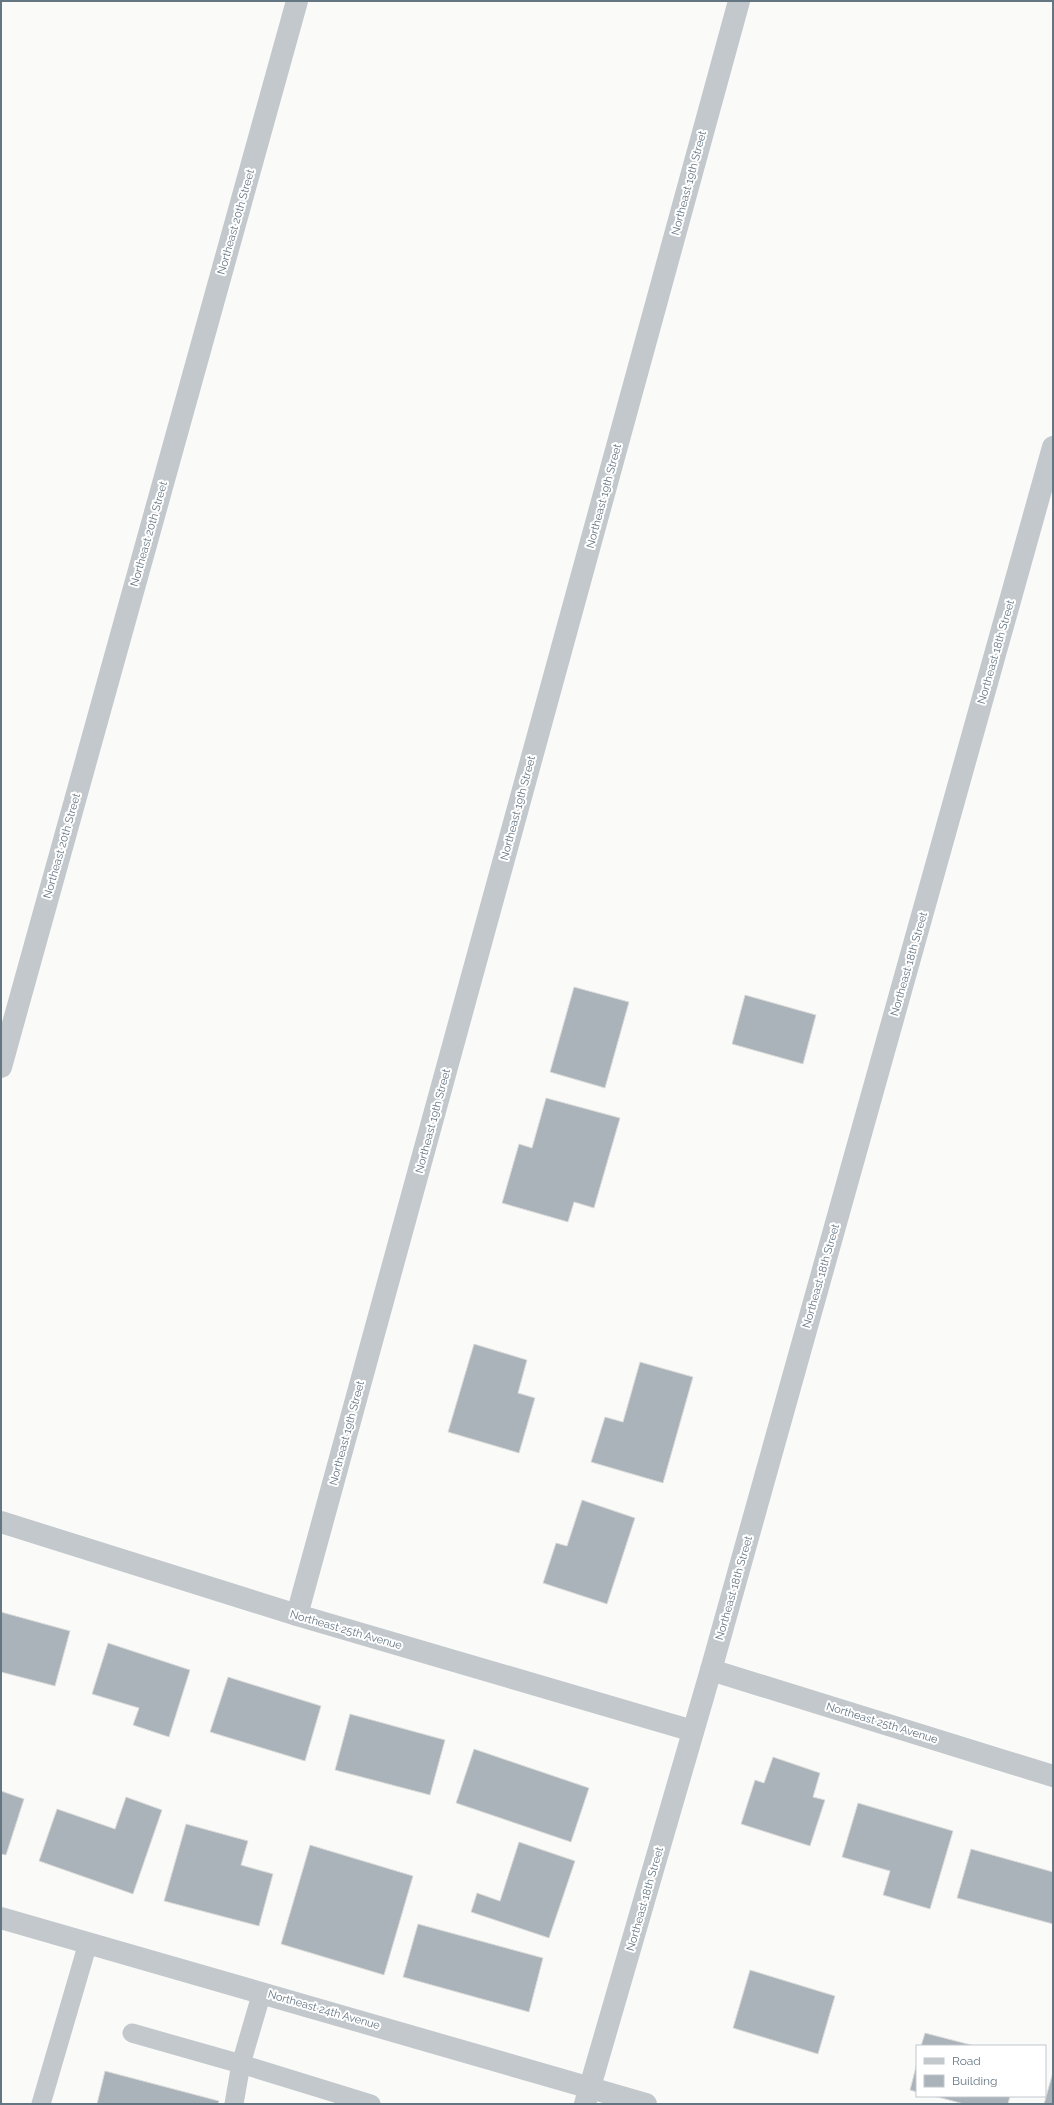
<svg xmlns="http://www.w3.org/2000/svg" width="1054" height="2105" viewBox="0 0 1054 2105" font-family="Raleway,sans-serif">
	<rect width="100%" height="100%" fill="#fafaf8"/>
	<g fill="#aab3b9" stroke="#dcdcda">
		<path d="M574 987 629 1002 605 1088 550 1072Z"/>
		<path d="M745 995 816 1015 803 1064 732 1044Z"/>
		<path d="M546 1098 620 1118 594 1208 574 1202 568 1222 502 1203 519 1144 532 1148Z"/>
		<path d="M474 1344 527 1360 518 1393 535 1398 519 1453 448 1432Z"/>
		<path d="M640 1362 693 1377 663 1483 591 1462 605 1417 623 1422Z"/>
		<path d="M582 1500 635 1518 607 1604 543 1583 556 1543 567 1546Z"/>
		<path d="M1 1612 70 1631 55 1686 1 1672Z"/>
		<path d="M108 1643 190 1670 169 1737 133 1725 139 1708 92 1694Z"/>
		<path d="M228 1677 321 1706 305 1761 210 1732Z"/>
		<path d="M350 1714 445 1740 430 1795 335 1770Z"/>
		<path d="M474 1749 589 1788 571 1842 456 1803Z"/>
		<path d="M773 1757 820 1773 813 1797 825 1800 810 1846 741 1824 755 1780 764 1783Z"/>
		<path d="M1 1791 24 1799 6 1855 1 1854Z"/>
		<path d="M126 1797 162 1810 133 1894 39 1861 57 1809 115 1829Z"/>
		<path d="M858 1803 953 1831 930 1909 883 1895 890 1871 842 1857Z"/>
		<path d="M186 1824 248 1841 241 1865 273 1874 259 1926 164 1901Z"/>
		<path d="M519 1842 575 1861 549 1938 471 1912 477 1893 500 1901Z"/>
		<path d="M310 1845 413 1876 384 1975 281 1944Z"/>
		<path d="M971 1849 1053 1872V1924L957 1898Z"/>
		<path d="M418 1924 543 1958 529 2012 403 1977Z"/>
		<path d="M750 1970 835 1996 818 2054 733 2028Z"/>
		<path d="M925 2033 975 2046H921Z"/>
		<path d="M917 2063V2092L910 2090Z"/>
		<path d="M105 2071 219 2101 218 2104H97Z"/>
		<path d="M1053 2072V2104H1044Z"/>
		<path d="M934 2096H1010L1008 2104H964Z"/>
	</g>
	<g fill="none" stroke-linecap="round" stroke-linejoin="round">
		<g stroke="#c3c8cc" stroke-width="19">
			<path d="M132 2033 241 2064 262 1992"/>
			<path d="M41 2104 88 1943"/>
			<path d="M234 2104 241 2064 371 2104"/>
		</g>
		<g stroke="#c3c8cc" stroke-width="22">
			<path d="M1 1067 297 1"/>
			<path d="M1 1522 297 1615 693 1731"/>
			<path d="M297 1615 739 1"/>
			<path d="M711 1670 1053 1776"/>
			<path d="M1 1918 646 2104"/>
			<path d="M585 2104 711 1670 1053 447"/>
		</g>
	</g>
	<g text-anchor="middle" dominant-baseline="central" stroke-width="4" stroke-linejoin="round" paint-order="stroke">
		<g font-size="11" fill="#657683" stroke="#fff">
			<text transform="translate(689 183) rotate(-75)">Northeast 19th Street</text>
			<text transform="translate(236 222) rotate(-74)">Northeast 20th Street</text>
			<text transform="translate(604 496) rotate(-75)">Northeast 19th Street</text>
			<text transform="translate(149 534) rotate(-74)">Northeast 20th Street</text>
			<text transform="translate(996 652) rotate(-74)">Northeast 18th Street</text>
			<text transform="translate(518 808) rotate(-75)">Northeast 19th Street</text>
			<text transform="translate(62 846) rotate(-74)">Northeast 20th Street</text>
			<text transform="translate(909 964) rotate(-74)">Northeast 18th Street</text>
			<text transform="translate(433 1121) rotate(-75)">Northeast 19th Street</text>
			<text transform="translate(821 1276) rotate(-74)">Northeast 18th Street</text>
			<text transform="translate(347 1433) rotate(-75)">Northeast 19th Street</text>
			<text transform="translate(734 1588) rotate(-74)">Northeast 18th Street</text>
			<text transform="translate(346 1630) rotate(16)">Northeast 25th Avenue</text>
			<text transform="translate(882 1723) rotate(17)">Northeast 25th Avenue</text>
			<text transform="translate(645 1899) rotate(-74)">Northeast 18th Street</text>
			<text transform="translate(324 2010) rotate(16)">Northeast 24th Avenue</text>
		</g>
	</g>
	<rect width="1054" height="2105" fill="none" stroke="#657683" stroke-width="4"/>
	<rect x="916" y="2045" width="130" height="52" fill="#ffffff" stroke="#c1c8cd"/>
	<rect x="924" y="2058" width="20" height="6" fill="#c3c8cc" stroke="#c1c8cd"/>
	<text x="952" y="2065" font-size="12" fill="#657683">Road</text>
	<rect x="924" y="2075" width="20" height="12" fill="#aab3b9" stroke="#c1c8cd"/>
	<text x="952" y="2085" font-size="12" fill="#657683">Building</text>
</svg>
